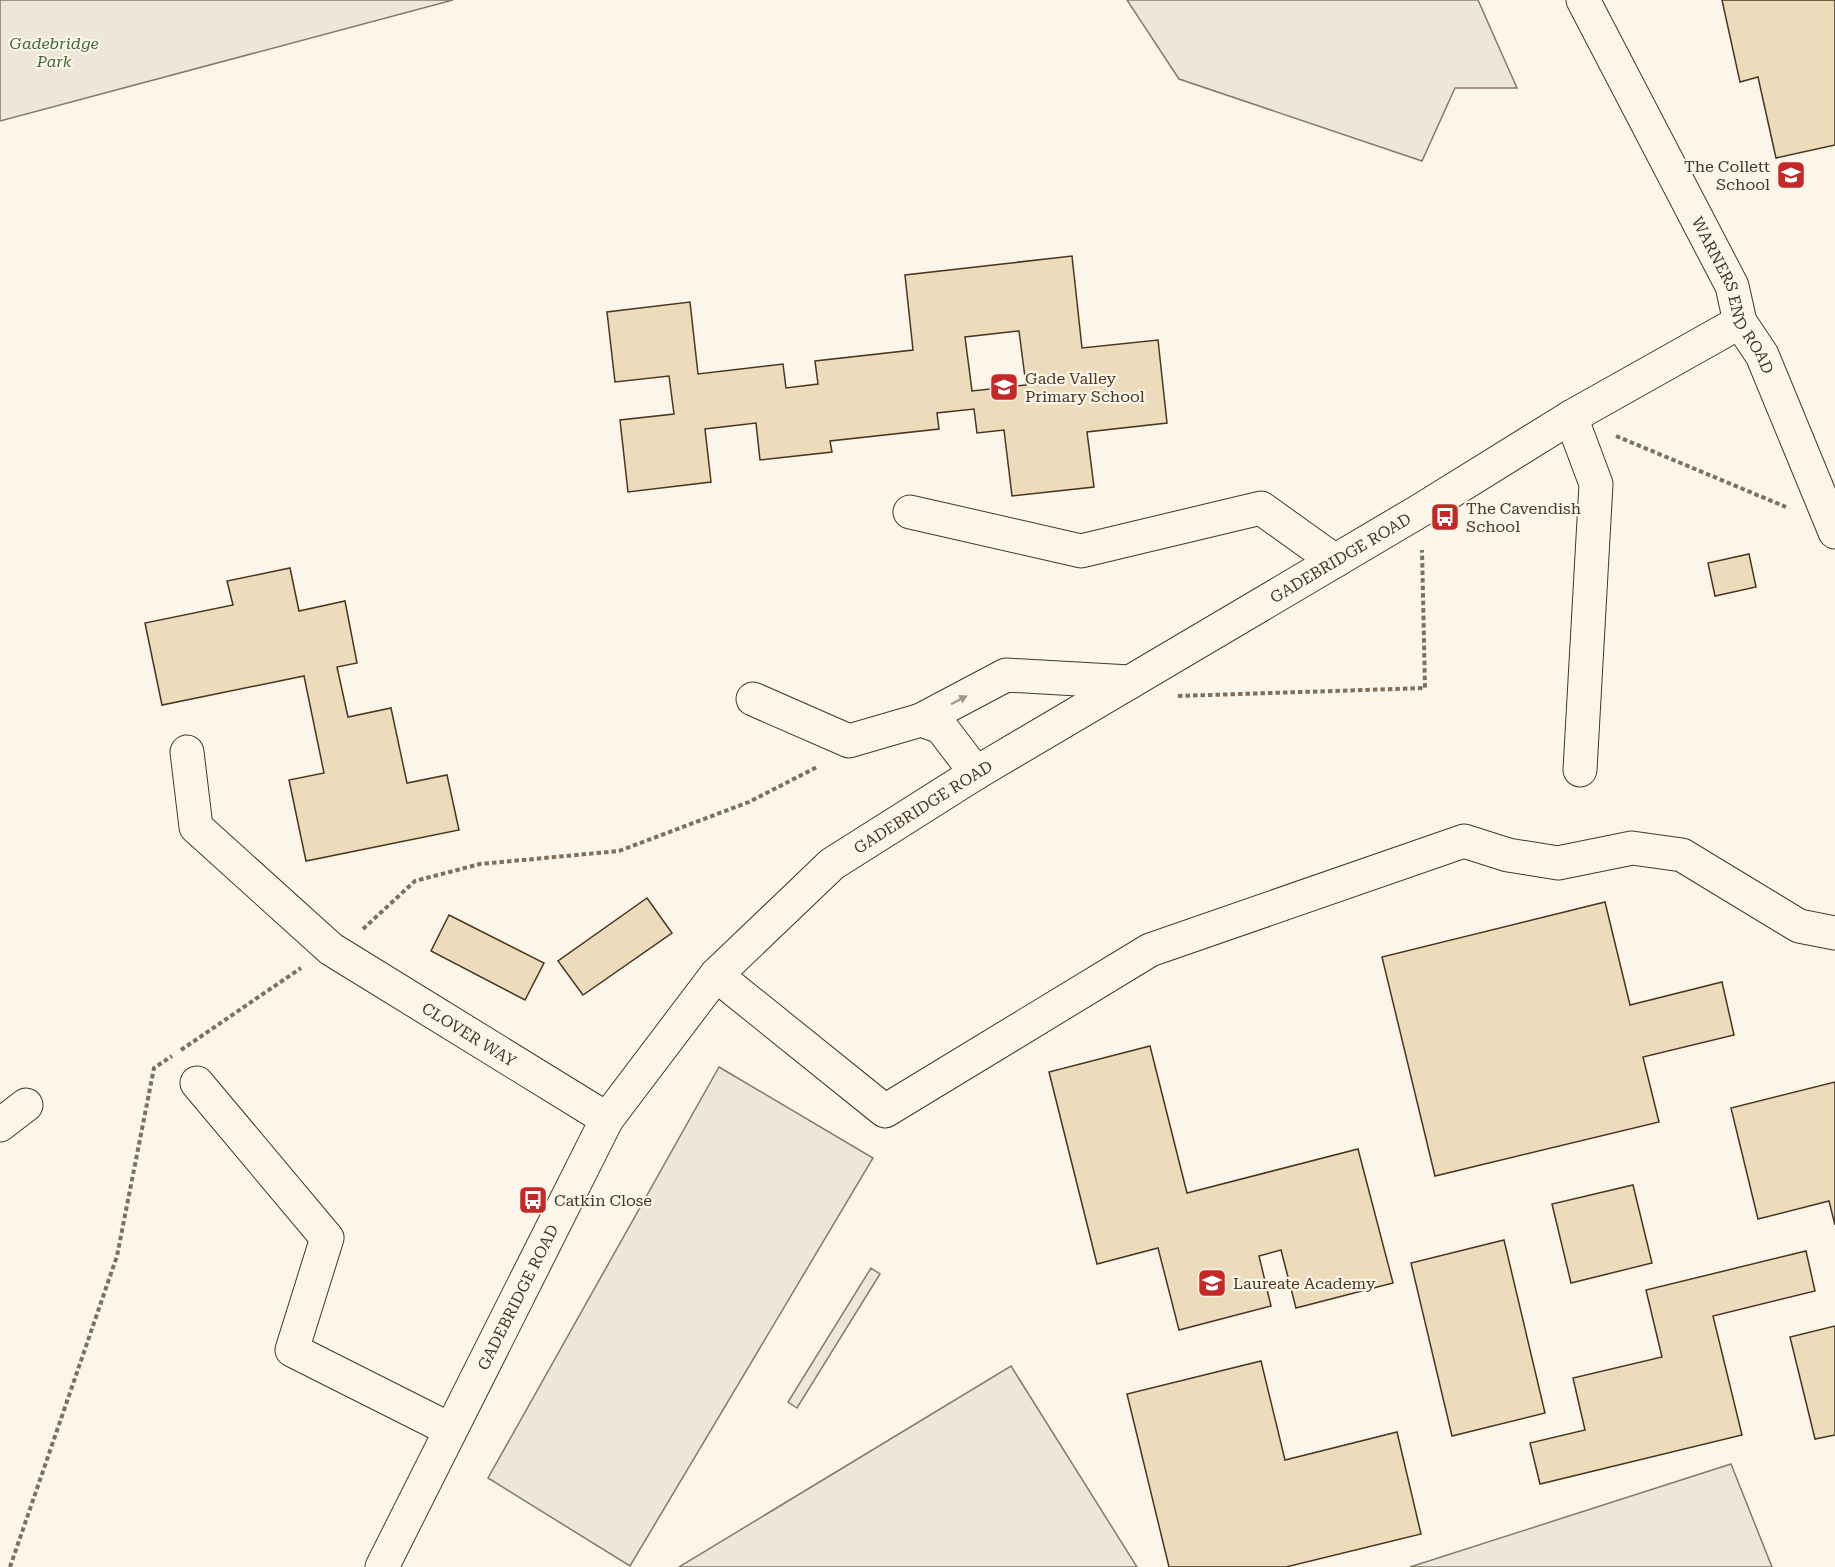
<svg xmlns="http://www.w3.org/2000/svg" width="1835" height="1567" viewBox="0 0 1835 1567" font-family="'Roboto Serif',serif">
	<rect width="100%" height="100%" fill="#fbf6e9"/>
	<g fill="#ede6d9" stroke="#887966" stroke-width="1.5">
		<path d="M0 0H453L0 121Z"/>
		<path d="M1127 0H1478L1517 88H1455L1422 161 1179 79Z"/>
		<path d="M719 1067 873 1158 630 1566 488 1478Z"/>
		<path d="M871 1268 880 1274 797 1408 788 1402Z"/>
		<path d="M1011 1366 1137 1567H679Z"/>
		<path d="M1731 1464 1772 1567H1410Z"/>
	</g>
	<g fill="#ecdcbc" stroke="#4a3520" stroke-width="1.5" fill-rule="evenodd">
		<path d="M1722 0H1835V145L1776 158 1758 77 1740 82Z"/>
		<path d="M1072 256 1082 348 1158 340 1167 423 1087 432 1094 487 1012 496 1004 430 977 433 974 409 937 413 939 429 830 441 832 452 760 460 756 423 705 429 711 482 628 492 620 420 674 414 669 376 615 382 607 312 690 302 698 374 783 364 786 388 818 384 815 361 913 350 905 275ZM1019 331 1026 385 972 391 965 337Z"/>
		<path d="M1749 554 1756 587 1715 596 1708 563Z"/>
		<path d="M290 568 299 611 345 601 357 663 337 667 348 717 391 708 407 783 447 775 459 830 306 861 289 780 324 773 304 676 162 705 145 623 233 605 227 581Z"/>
		<path d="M647 898 672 933 583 995 558 961Z"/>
		<path d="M1605 902 1630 1005 1722 982 1734 1035 1643 1057 1659 1122 1435 1176 1382 957Z"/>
		<path d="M449 915 544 963 525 1000 431 951Z"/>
		<path d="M1150 1046 1187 1193 1358 1149 1393 1283 1296 1308 1281 1250 1259 1256 1271 1306 1179 1330 1158 1248 1097 1264 1049 1072Z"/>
		<path d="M1835 1082V1225L1829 1201 1758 1219 1731 1108Z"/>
		<path d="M1633 1185 1652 1263 1571 1283 1552 1204Z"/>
		<path d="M1504 1240 1545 1413 1452 1436 1411 1263Z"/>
		<path d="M1806 1251 1815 1291 1713 1316 1742 1435 1540 1484 1530 1443 1585 1430 1573 1378 1662 1357 1646 1290Z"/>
		<path d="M1835 1326V1435L1815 1439 1790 1337Z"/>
		<path d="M1261 1361 1285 1460 1397 1432 1421 1534 1286 1567H1169L1127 1394Z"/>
	</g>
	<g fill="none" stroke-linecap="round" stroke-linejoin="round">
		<g stroke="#4a3520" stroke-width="35">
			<g id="minor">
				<path id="s1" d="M1583 0 1732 286 1740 322 1762 355 1835 532"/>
				<path d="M1571 417 1596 484 1580 770"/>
				<path d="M910 512 1081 551 1261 508 1335 561"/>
				<path d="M753 699 849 741 921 720"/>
				<path id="s2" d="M187 752 196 827 331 949 607 1119"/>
				<path d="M976 773 941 727 921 720 1006 675 1130 682"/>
				<path d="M716 975 885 1111 1150 950 1464 841 1508 855 1558 863 1632 848 1682 855 1799 926 1835 933"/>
				<path d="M197 1083 327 1238 292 1350 449 1429"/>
				<path d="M0 1125 26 1105"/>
				<path id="s3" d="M382 1567 607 1119 716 975 832 864 976 773 1421 510 1571 417 1740 322"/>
			</g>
		</g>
		<g stroke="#7f6f5c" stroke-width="4" stroke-dasharray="4.5 3" stroke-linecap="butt">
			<path d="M1616 436 1786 507"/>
			<path d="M1178 696 1425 688 1422 550"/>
			<path d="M363 929 415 881 480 864 619 851 749 802 817 767"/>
			<path d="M181 1050 301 968"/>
			<path d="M10 1567 117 1256 154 1068 172 1056"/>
		</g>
		<use href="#minor" stroke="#fbf6e9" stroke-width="33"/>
	</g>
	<defs><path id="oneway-solid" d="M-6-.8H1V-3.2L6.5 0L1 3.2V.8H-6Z" transform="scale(1.5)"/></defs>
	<use fill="#a29684" href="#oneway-solid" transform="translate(959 700) rotate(-28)"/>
	<defs>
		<g id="school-square" transform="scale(1.5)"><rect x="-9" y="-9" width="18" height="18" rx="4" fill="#c62828" stroke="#fbf6e9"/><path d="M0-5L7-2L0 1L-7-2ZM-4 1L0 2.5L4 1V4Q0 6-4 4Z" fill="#fff"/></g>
		<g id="bus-square" transform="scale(1.5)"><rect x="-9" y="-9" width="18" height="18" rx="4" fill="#c62828" stroke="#fbf6e9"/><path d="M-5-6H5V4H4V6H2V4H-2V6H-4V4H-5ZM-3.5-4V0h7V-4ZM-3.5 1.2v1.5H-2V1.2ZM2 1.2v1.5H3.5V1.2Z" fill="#fff"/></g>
	</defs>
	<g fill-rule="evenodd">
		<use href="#school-square" x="1791" y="175"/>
		<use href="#school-square" x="1004" y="387"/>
		<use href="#bus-square" x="1445" y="517"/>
		<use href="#bus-square" x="533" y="1200"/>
		<use href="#school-square" x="1212" y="1283"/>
	</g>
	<g text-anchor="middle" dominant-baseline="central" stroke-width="4.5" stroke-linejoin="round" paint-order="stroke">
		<g font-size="16" font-style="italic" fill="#436837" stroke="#fbf6e9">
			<text x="54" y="43">Gadebridge<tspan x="54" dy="18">Park</tspan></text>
		</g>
		<g font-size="16" fill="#4a3520" stroke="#fbf6e9" text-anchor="start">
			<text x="1770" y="166" text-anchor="end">The Collett<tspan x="1770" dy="18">School</tspan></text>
			<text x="1025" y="378">Gade Valley<tspan x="1025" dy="18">Primary School</tspan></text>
			<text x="1466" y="508">The Cavendish<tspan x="1466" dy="18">School</tspan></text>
			<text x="554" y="1200">Catkin Close</text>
			<text x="1233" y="1283">Laureate Academy</text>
		</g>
		<g font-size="16" fill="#4a3520" stroke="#fbf6e9">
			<text stroke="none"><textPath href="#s1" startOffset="332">WARNERS END ROAD</textPath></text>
			<text stroke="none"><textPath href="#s3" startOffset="1436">GADEBRIDGE ROAD</textPath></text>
			<text stroke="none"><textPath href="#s3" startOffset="950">GADEBRIDGE ROAD</textPath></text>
			<text stroke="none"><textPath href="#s2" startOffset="420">CLOVER WAY</textPath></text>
			<text stroke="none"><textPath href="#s3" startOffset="302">GADEBRIDGE ROAD</textPath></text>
		</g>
	</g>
</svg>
